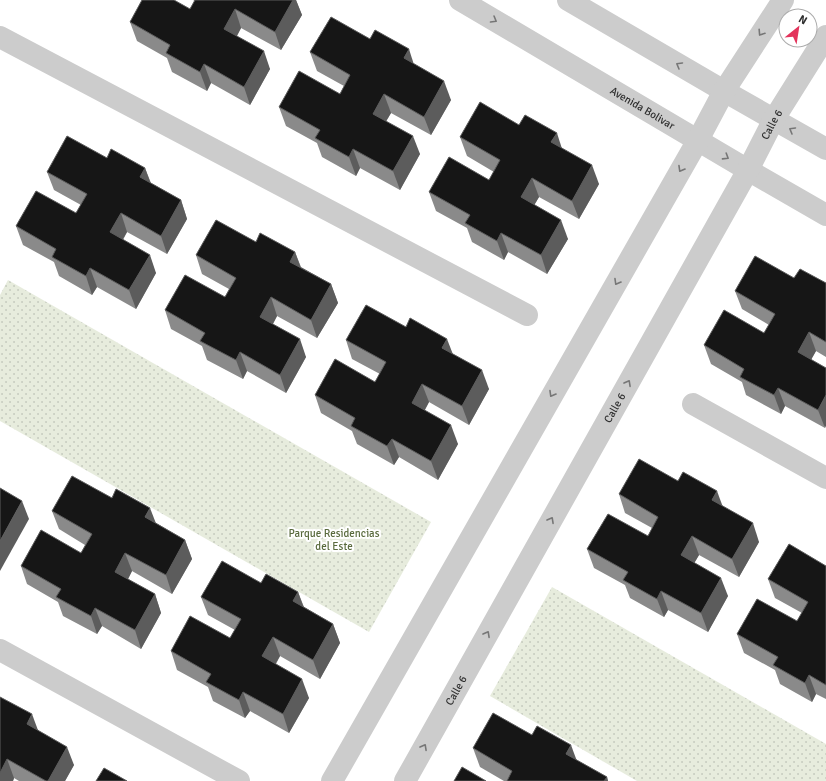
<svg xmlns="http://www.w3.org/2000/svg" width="826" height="781" viewBox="0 0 826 781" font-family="Signika,sans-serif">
	<defs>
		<pattern id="park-dots" width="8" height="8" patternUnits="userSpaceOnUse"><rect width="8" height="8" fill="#e7ecdd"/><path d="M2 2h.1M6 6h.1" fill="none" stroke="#c6cbbe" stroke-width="1.8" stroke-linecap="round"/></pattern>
	</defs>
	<rect width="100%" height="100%" fill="#fff"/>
	<g fill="url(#park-dots)">
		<path d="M8 280 431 522 369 632 0 421V295Z"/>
		<path d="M552 587 826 744V781H637L490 696Z"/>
	</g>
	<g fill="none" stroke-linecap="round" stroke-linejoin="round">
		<g stroke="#ccc" stroke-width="22">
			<path id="s1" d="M460 0 748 170 826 215"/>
			<path d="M568 0 724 91 826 149"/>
			<path d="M0 37 527 315"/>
			<path d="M693 404 826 478"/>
			<path d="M0 650 239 781"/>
		</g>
		<g stroke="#ccc" stroke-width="22">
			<path d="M332 781 698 140 724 91 783 0"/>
			<path id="s2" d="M405 781 748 170 774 119 826 36"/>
		</g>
	</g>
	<g fill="#8a8a8a">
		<path d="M193 0H296L302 15 281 50 241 28 237 36 270 69 250 105 211 83 207 91 172 72 167 58 137 41 130 22 190 9 195 1Z"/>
		<path d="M310 52 414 64 451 100 431 135 391 113 386 121 420 154 400 190 360 168 356 176 322 157 317 143 286 126 279 107 340 94 344 86 317 71Z"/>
		<path d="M519 125 562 148 599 184 579 219 539 197 534 205 568 239 547 274 508 252 504 260 472 242 467 228 436 211 429 192 489 180 494 172 467 156 460 137Z"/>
		<path d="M107 158 145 168 151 183 181 200 187 219 167 254 127 232 123 240 156 273 136 309 97 287 92 295 59 276 54 262 23 245 16 226 76 213 81 205 54 190 47 172Z"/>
		<path d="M256 242 295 252 301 267 331 284 338 303 317 338 277 316 273 324 306 357 286 393 247 371 243 379 207 360 202 346 171 329 165 310 225 297 229 289 202 274 196 255Z"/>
		<path d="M794 278 826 283V357L816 351 811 359 825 428 785 406 781 414 746 395 742 382 711 364 704 345 764 333 769 325 742 309 735 291Z"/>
		<path d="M346 340 453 354 489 389 469 425 429 402 425 410 458 444 438 480 399 457 394 465 357 444 352 431 321 413 315 395 375 382 380 374 352 359Z"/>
		<path d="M619 494 722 506 759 542 739 577 699 555 694 563 728 596 708 632 668 610 664 617 630 598 625 585 594 568 587 549 648 536 652 528 625 513Z"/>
		<path d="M52 511 156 523 185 540 192 559 172 594 132 571 128 579 155 594 161 613 141 649 102 626 97 634 63 616 58 602 27 584 21 566 81 553 85 545 59 529Z"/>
		<path d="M826 566V699L816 694 812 702 780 684 775 670 744 653 737 634 797 621 802 613 775 598 768 579Z"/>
		<path d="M261 583 298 592 304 607 333 624 340 643 320 679 280 656 276 664 309 698 289 733 250 711 245 718 213 701 208 687 177 670 171 651 230 638 235 630 208 615 201 597Z"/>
		<path d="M0 697 38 730 74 765 65 781H19L14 778 13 781H0Z"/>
		<path d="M532 735 607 777 608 781H504L480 767 473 748Z"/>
	</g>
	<g fill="#5c5c5c">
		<path d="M293 0H296L302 15 281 50 275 32Z"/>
		<path d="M235 9 241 28 231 47 224 29Z"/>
		<path d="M409 49 415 68 404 58Z"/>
		<path d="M264 51 270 69 250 105 244 87Z"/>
		<path d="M204 64 211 83 207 91 200 72Z"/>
		<path d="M444 81 451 100 431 135 424 117Z"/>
		<path d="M384 94 391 113 380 132 373 114Z"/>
		<path d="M557 133 563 152 551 142Z"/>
		<path d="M413 136 420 154 400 190 393 171Z"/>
		<path d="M353 149 360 168 356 176 349 157Z"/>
		<path d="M592 165 599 184 579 219 572 201Z"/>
		<path d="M145 168 152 187 140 177Z"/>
		<path d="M532 178 539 197 528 216 521 197Z"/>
		<path d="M181 200 187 219 167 254 161 236Z"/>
		<path d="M121 213 127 232 116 251 110 232Z"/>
		<path d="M561 220 568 239 547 274 541 255Z"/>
		<path d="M501 233 508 252 504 260 497 241Z"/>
		<path d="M295 252 302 271 290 262Z"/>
		<path d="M150 255 156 273 136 309 129 290Z"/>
		<path d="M90 268 97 287 92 295 86 276Z"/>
		<path d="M331 284 338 303 317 338 311 320Z"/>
		<path d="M271 297 277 316 267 335 260 317Z"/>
		<path d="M809 332 816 351 805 371 798 352Z"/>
		<path d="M300 339 306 357 286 393 280 375Z"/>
		<path d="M447 339 454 357 442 348Z"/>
		<path d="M240 352 247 371 243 379 236 360Z"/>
		<path d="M482 370 489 389 469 425 462 406Z"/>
		<path d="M422 384 429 402 418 422 412 403Z"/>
		<path d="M778 388 785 406 781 414 774 395Z"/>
		<path d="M826 395V426L825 428 818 410Z"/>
		<path d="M451 425 458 444 438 480 431 461Z"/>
		<path d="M392 439 399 457 394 465 387 446Z"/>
		<path d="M717 491 724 510 712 500Z"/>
		<path d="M22 501 29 519 0 571V541Z"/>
		<path d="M150 508 157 526 145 517Z"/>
		<path d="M753 523 759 542 739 577 732 559Z"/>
		<path d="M692 536 699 555 688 574 681 555Z"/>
		<path d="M185 540 192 559 172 594 166 575Z"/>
		<path d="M125 553 132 571 122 591 115 572Z"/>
		<path d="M721 578 728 596 708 632 701 613Z"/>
		<path d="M661 591 668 610 664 617 657 599Z"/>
		<path d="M298 592 305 611 293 601Z"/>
		<path d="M155 594 161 613 141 649 135 630Z"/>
		<path d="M95 608 102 626 97 634 91 616Z"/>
		<path d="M333 624 340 643 320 679 313 660Z"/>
		<path d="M273 637 280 656 269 675 262 656Z"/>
		<path d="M809 675 816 694 812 702 805 683Z"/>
		<path d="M302 679 309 698 289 733 283 714Z"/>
		<path d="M243 692 250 711 245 718 239 700Z"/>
		<path d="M32 714 39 733 27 724Z"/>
		<path d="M571 745 578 764 566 754Z"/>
		<path d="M67 747 74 765 65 781H48Z"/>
		<path d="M7 759 14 778 13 781H0V773Z"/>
		<path d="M607 777 608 781H604Z"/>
	</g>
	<g fill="#161616" stroke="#5c5c5c">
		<path d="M142 0H174L190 9 195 0H293L275 32 235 9 224 29 264 51 244 87 204 64 200 72 166 53 170 45 130 22Z"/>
		<path d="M331 17 370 39 375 30 409 49 404 58 444 81 424 117 384 94 373 114 413 136 393 171 353 149 349 157 315 138 320 130 279 107 299 71 340 94 350 75 310 52Z"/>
		<path d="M480 102 519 125 525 115 557 133 551 142 592 165 572 201 532 178 521 197 561 220 541 255 501 233 497 241 465 223 470 215 429 192 449 157 489 180 500 160 460 137Z"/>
		<path d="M67 136 107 158 111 149 145 168 140 177 181 200 161 236 121 213 110 232 150 255 129 290 90 268 86 276 52 257 56 249 16 226 36 191 76 213 87 194 47 172Z"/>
		<path d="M216 220 256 242 260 233 295 252 290 262 331 284 311 320 271 297 260 317 300 339 280 375 240 352 236 360 200 341 205 333 165 310 185 275 225 297 236 278 196 255Z"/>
		<path d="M755 256 794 278 800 269 826 283V342L809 332 798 352 826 368V395L818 410 778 388 774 395 740 377 744 369 704 345 724 310 764 333 775 314 735 291Z"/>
		<path d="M366 305 406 327 410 318 447 339 442 348 482 370 462 406 422 384 412 403 451 425 431 461 392 439 387 446 351 426 355 418 315 395 335 359 375 382 386 362 346 340Z"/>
		<path d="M639 459 678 481 683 472 717 491 712 500 753 523 732 559 692 536 681 555 721 578 701 613 661 591 657 599 623 580 628 572 587 549 608 514 648 536 658 517 619 494Z"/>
		<path d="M72 476 112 498 116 489 150 508 145 517 185 540 166 575 125 553 115 572 155 594 135 630 95 608 91 616 56 597 61 589 21 566 41 530 81 553 92 534 52 511Z"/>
		<path d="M0 488 22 501 0 541Z"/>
		<path d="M789 544 826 566V685L809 675 805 683 773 665 778 657 737 634 757 599 797 621 808 602 768 579Z"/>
		<path d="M222 561 261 583 266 574 298 592 293 601 333 624 313 660 273 637 262 656 302 679 283 714 243 692 239 700 206 682 211 674 171 651 190 616 230 638 241 619 201 597Z"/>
		<path d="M0 697 32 714 27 724 67 747 48 781H46L7 759 0 773Z"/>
		<path d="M493 713 532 735 537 726 571 745 566 754 607 777 604 781H507L512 771 473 748Z"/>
		<path d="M462 767 486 781H454Z"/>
		<path d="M104 768 127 781H96Z"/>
	</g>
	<defs><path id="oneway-chevron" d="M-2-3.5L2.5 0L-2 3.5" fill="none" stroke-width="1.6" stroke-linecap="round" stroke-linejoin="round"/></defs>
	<g stroke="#767676">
		<use href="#oneway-chevron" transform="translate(494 20) rotate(30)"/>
		<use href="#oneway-chevron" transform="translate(761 33) rotate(123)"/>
		<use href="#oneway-chevron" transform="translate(679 65) rotate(-150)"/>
		<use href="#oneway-chevron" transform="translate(792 130) rotate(-150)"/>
		<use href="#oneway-chevron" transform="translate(726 157) rotate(32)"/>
		<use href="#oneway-chevron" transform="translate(681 169) rotate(120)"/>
		<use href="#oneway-chevron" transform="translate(617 282) rotate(120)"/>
		<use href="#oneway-chevron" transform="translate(628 383) rotate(-61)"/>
		<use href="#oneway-chevron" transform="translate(552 394) rotate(120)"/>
		<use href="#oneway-chevron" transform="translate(551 520) rotate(-61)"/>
		<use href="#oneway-chevron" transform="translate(487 634) rotate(-61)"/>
		<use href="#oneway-chevron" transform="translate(424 747) rotate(-61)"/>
	</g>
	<g text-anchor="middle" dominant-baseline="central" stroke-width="4" stroke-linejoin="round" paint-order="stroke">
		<g font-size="11" fill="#2f2f2f" stroke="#fff">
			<text stroke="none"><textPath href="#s1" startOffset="212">Avenida Bolivar</textPath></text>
			<text stroke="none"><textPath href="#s2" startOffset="752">Calle 6</textPath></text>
			<text stroke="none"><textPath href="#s2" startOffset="428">Calle 6</textPath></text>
			<text stroke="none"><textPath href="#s2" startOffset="104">Calle 6</textPath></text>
		</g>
		<g font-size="11" fill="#596a3d" stroke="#fff">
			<text x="334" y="533">Parque Residencias<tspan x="334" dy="13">del Este</tspan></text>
		</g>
	</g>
	<g transform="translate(798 28) rotate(30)"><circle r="19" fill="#ffffff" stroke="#acacac"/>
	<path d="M0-3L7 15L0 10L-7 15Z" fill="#e3345c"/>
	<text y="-6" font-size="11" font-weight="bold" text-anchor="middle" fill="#2f2f2f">N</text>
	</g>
</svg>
